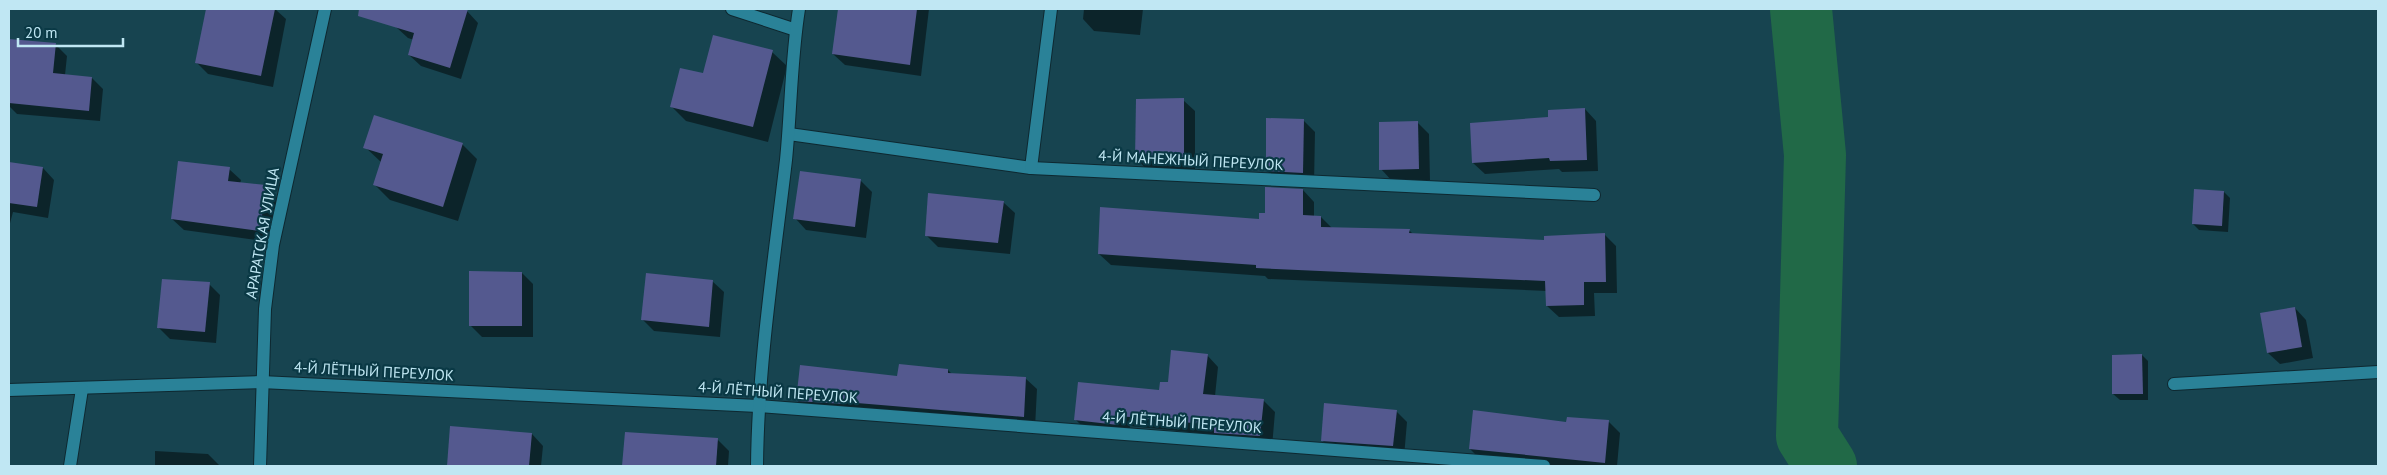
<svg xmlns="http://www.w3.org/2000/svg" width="2387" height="475" viewBox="0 0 2387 475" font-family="'PT Sans',sans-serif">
	<rect width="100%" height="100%" fill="#174450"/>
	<g fill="#0007">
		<path d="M207 9H275L286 19 273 87 208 74 197 63Z"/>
		<path d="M402 9H458L467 11 478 23 461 79 421 66 409 55 414 40 408 38 396 27Z"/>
		<path d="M840 9H929L921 76 845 65 833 54Z"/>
		<path d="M1084 9H1143L1140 35 1094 31 1083 19Z"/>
		<path d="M11 40 55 44 67 56 65 75 92 78 103 89 100 121 17 114 9 106Z"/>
		<path d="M772 52 787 66 768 142 686 121 671 106 704 75Z"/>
		<path d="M1183 100 1195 111V170L1148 171 1137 159Z"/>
		<path d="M1585 109 1596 121 1598 171 1562 172 1559 169 1485 174 1473 163 1549 118Z"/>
		<path d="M1303 120 1315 132 1314 184 1278 182 1267 171Z"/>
		<path d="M1418 123 1429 134 1430 180 1392 181 1381 169Z"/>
		<path d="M462 144 477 159 458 221 390 200 375 185 382 163 365 147Z"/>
		<path d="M9 163 43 168 54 180 48 218 13 212 9 227Z"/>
		<path d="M229 169 241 180 240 184 265 186 277 198 271 242 184 230 172 219Z"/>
		<path d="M860 180 872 192 866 238 806 230 795 218Z"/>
		<path d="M1303 190 1314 202V217H1321L1332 228 1409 230 1414 235 1546 241 1605 235 1616 246 1617 293H1594L1595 316 1559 317 1547 306V291L1268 279 1265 276 1111 265 1099 254 1260 220Z"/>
		<path d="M2224 192 2230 198 2228 232 2199 230 2193 224Z"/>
		<path d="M930 194 1003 202 1015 213 1010 254 938 247 926 235Z"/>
		<path d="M522 273 533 284V337H482L470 325Z"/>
		<path d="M712 281 724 292 720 337 654 331 643 320Z"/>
		<path d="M209 284 220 295 216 343 170 339 159 328Z"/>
		<path d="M2295 308 2306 320 2313 358 2280 364 2268 353Z"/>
		<path d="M1207 355 1218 367 1215 396 1263 400 1275 412 1272 447 1218 435 1130 426 1129 436 1087 431 1076 420 1160 392Z"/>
		<path d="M2142 355 2148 361V400H2120L2113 394Z"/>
		<path d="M948 370 953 375 1025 378 1037 389 1035 428 808 412 797 400 898 378Z"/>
		<path d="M1396 411 1407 422 1404 457 1333 452 1322 440Z"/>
		<path d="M1609 422 1620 433 1617 466H1541L1481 460 1470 449 1567 423Z"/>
		<path d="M451 428 532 434 543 446 541 466H448Z"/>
		<path d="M626 433 717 439 729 451 728 466H624Z"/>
		<path d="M155 451 208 454 220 466H155Z"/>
	</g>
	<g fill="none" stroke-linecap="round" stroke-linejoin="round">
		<path stroke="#216947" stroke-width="62" d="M1801 9 1815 155 1807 436 1826 466"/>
	</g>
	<g fill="#54598f">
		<path d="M206 9H275L261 76 195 63Z"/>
		<path d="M359 9H468L450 68 408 55 414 33 358 16Z"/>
		<path d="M838 9H917L910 65 832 54Z"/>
		<path d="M713 35 773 50 753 127 670 107 680 68 703 73Z"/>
		<path d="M9 39 56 43 53 73 92 77 89 111 9 103Z"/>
		<path d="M1184 98V159L1135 160 1136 99Z"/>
		<path d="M1585 108 1587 160 1550 161 1549 158 1472 163 1470 123 1548 117V110Z"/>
		<path d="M374 115 463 143 443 207 373 185 383 154 363 148Z"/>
		<path d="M1266 118 1304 119 1303 173 1266 171Z"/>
		<path d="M1418 121 1419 169 1379 170V122Z"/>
		<path d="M178 161 230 167 228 181 266 185 260 231 171 219Z"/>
		<path d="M9 162 43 167 37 207 9 203Z"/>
		<path d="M800 171 861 179 855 227 793 219Z"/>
		<path d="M1265 187 1303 189V215L1321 216V227L1410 229 1409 233 1544 240V236L1605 233 1606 282H1584V305L1546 306 1545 281 1256 268V265L1098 254 1100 207 1259 219V213H1265Z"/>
		<path d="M2194 189 2224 191 2222 226 2192 224Z"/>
		<path d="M928 193 1004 201 998 243 925 236Z"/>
		<path d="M469 271 522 272V326H469Z"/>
		<path d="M646 273 713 280 709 327 641 320Z"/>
		<path d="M162 279 210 282 205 332 157 328Z"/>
		<path d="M2295 307 2302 347 2267 353 2260 313Z"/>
		<path d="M1171 350 1208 354 1203 394 1264 399 1260 436 1214 433V425L1119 416 1118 425 1074 420 1078 382 1159 390 1160 382H1168Z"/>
		<path d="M2142 354 2143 394H2112V355Z"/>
		<path d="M899 364 948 369V373L1026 377 1024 417 845 402V404L796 401 800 365 897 376Z"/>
		<path d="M1324 403 1397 410 1393 446 1321 441Z"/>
		<path d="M1473 410 1566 422 1567 417 1609 420 1605 463 1469 449Z"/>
		<path d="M450 426 532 433 529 466H447Z"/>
		<path d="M625 432 718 438 716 466H622Z"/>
	</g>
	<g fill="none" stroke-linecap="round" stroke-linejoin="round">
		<g stroke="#0e2830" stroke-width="14">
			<g id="street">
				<path d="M732 9 796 30"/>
				<path d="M789 134 1031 168 1594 195"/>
				<path d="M1031 168 1051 9"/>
				<path d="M2174 384 2378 372"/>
				<path d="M9 390 261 382 758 406 1544 466"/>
				<path d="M70 466 82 389"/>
				<path d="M260 466 265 309 273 245 325 9"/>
				<path d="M757 466C758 364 774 262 786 160 791 110 791 59 799 9"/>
			</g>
		</g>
		<use href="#street" stroke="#2a8298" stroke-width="12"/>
	</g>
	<g text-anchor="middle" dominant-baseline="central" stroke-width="4.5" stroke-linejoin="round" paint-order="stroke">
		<g font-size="15" fill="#c0e7f3" stroke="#0a3945">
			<text transform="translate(1191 160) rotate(3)">4-Й МАНЕЖНЫЙ ПЕРЕУЛОК</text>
			<text transform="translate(262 233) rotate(-80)">АРАРАТСКАЯ УЛИЦА</text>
			<text transform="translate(374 371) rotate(3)">4-Й ЛЁТНЫЙ ПЕРЕУЛОК</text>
			<text transform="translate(778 392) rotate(4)">4-Й ЛЁТНЫЙ ПЕРЕУЛОК</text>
			<text transform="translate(1182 422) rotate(4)">4-Й ЛЁТНЫЙ ПЕРЕУЛОК</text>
		</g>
	</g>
	<rect width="2387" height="475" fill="none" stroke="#c0e7f3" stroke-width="20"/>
	<path d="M18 38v8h105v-8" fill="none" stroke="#c0e7f3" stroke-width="2.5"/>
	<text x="25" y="38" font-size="15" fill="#c0e7f3" stroke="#0a3945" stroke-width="4" paint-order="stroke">20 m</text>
</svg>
